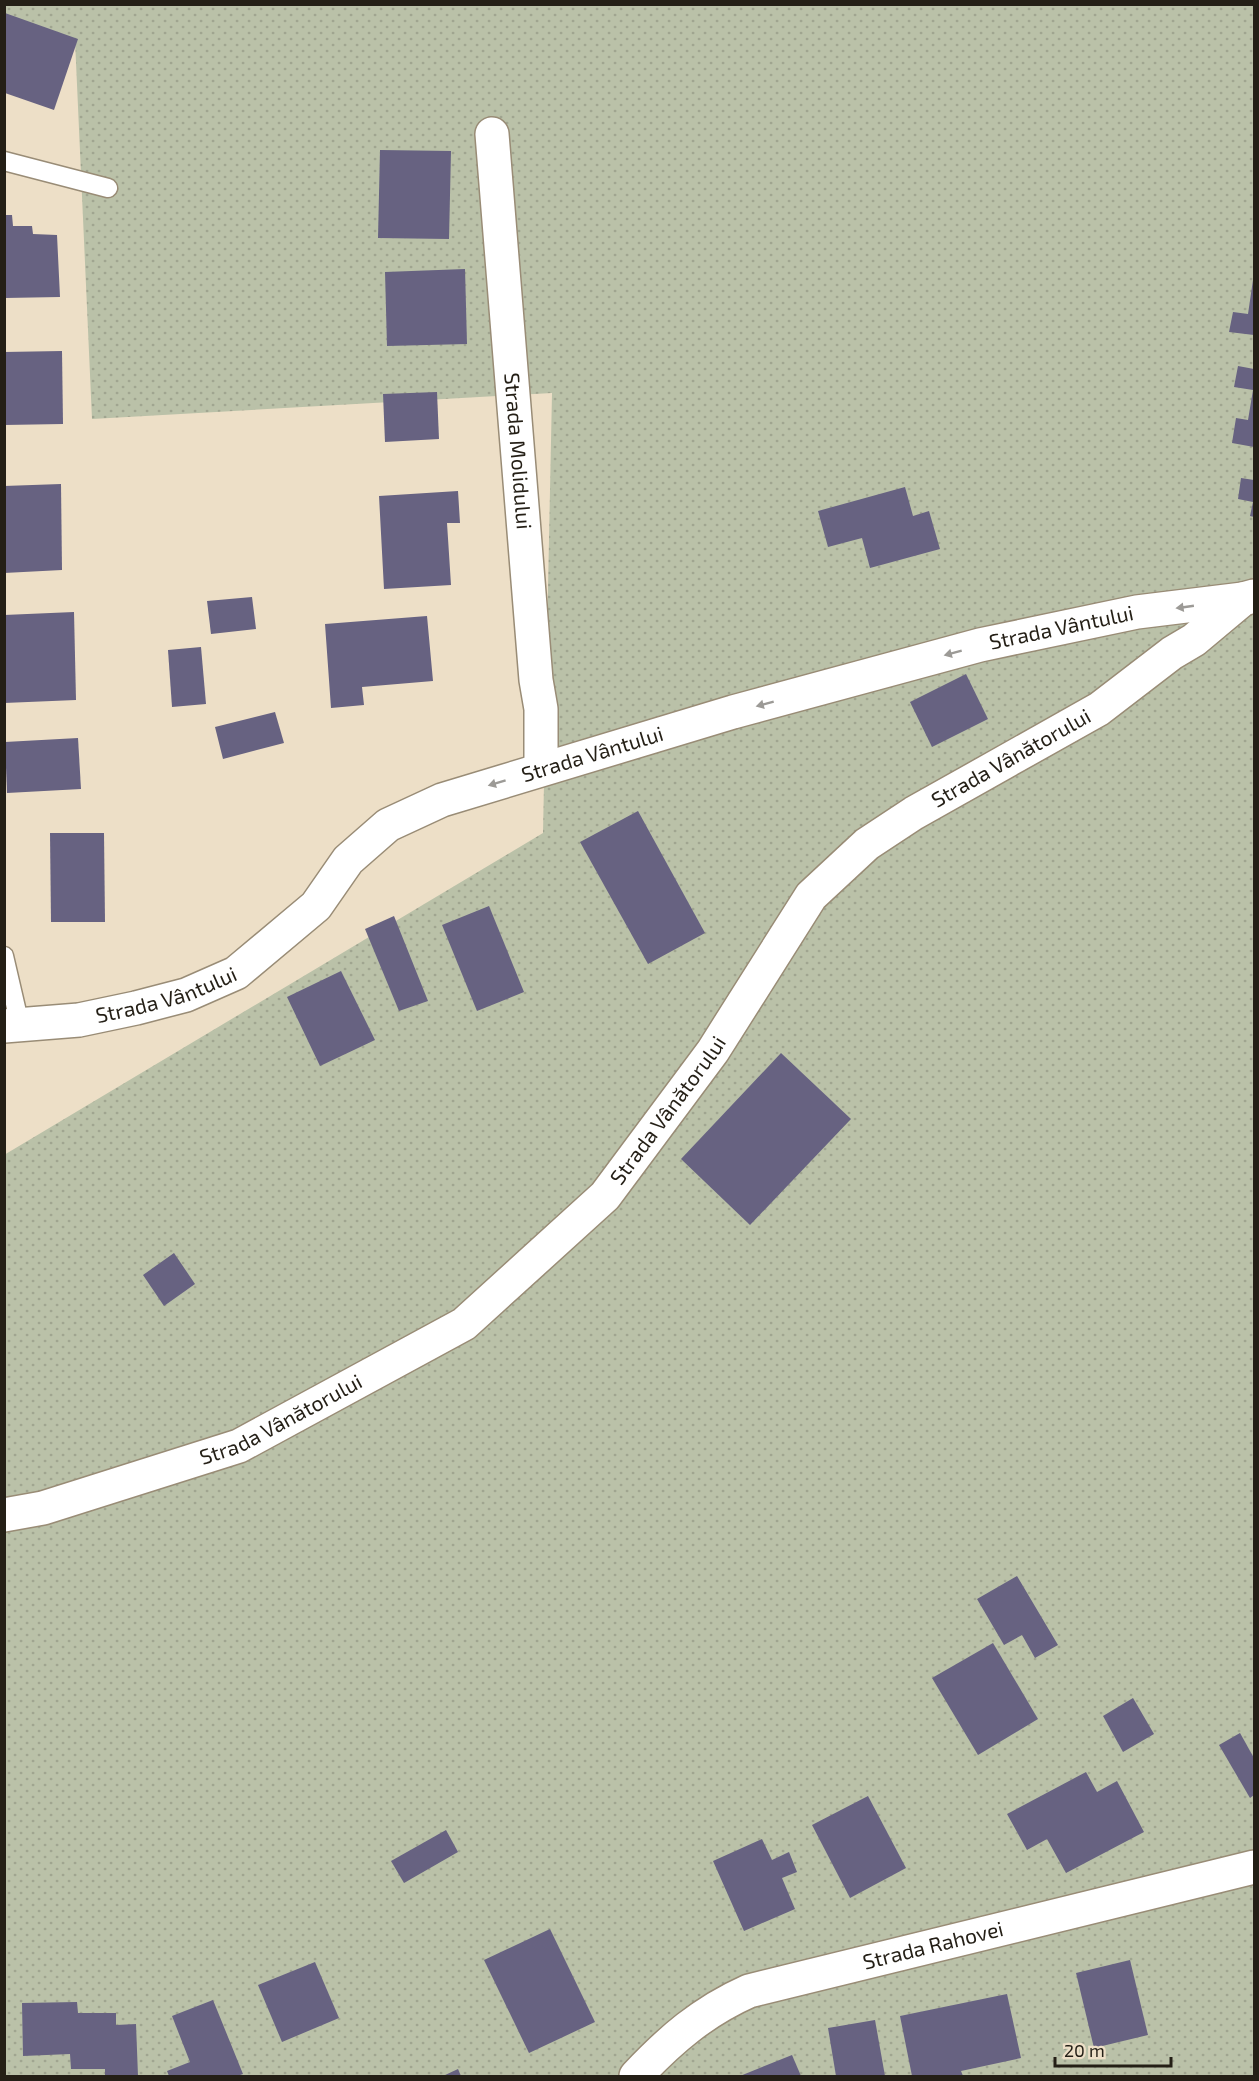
<svg xmlns="http://www.w3.org/2000/svg" width="1259" height="2081" font-family="'Exo 2',sans-serif">
<defs>
<pattern id="grass-dots" width="8" height="8" patternUnits="userSpaceOnUse" patternTransform="scale(1.5)"><rect width="8" height="8" fill="#bac1a8"/><path d="M2 2h.1M6 6h.1" fill="none" stroke="#a0a590" stroke-width="1.8" stroke-linecap="round"/></pattern>
</defs>
<rect width="100%" height="100%" fill="#eddfc7"/>
<path fill="url(#grass-dots)" d="M5,5H1254V2076H5L4,1155L543,833L552,393L92,419L75,40L5,44Z"/>
<g fill="#676281">
<path d="M5,13L78,39L54,110L5,93Z"/>
<path d="M380,150L451,151L449,239L378,238Z"/>
<path d="M5,215H12L13,226H32L33,234L57,235L60,297L5,298Z"/>
<path d="M465,269L467,344L387,346L385,272Z"/>
<path d="M1253,280L1254,335L1229,332L1233,312L1248,314Z"/>
<path d="M62,351L63,424L4,425V352Z"/>
<path d="M1238,366L1254,369V447L1232,443L1236,418L1248,420L1253,390L1234,387Z"/>
<path d="M437,392L439,439L385,442L383,394Z"/>
<path d="M1241,478L1254,480V517L1250,516L1253,502L1238,499Z"/>
<path d="M61,484L62,570L4,573V486Z"/>
<path d="M905,487L913,516L929,511L940,549L870,568L862,538L828,547L818,511Z"/>
<path d="M458,491L460,523H447L451,585L384,589L379,496Z"/>
<path d="M252,597L256,629L211,634L207,601Z"/>
<path d="M74,612L76,700L4,703V615Z"/>
<path d="M427,616L433,681L362,687L364,705L331,708L325,624Z"/>
<path d="M201,647L206,704L172,707L168,650Z"/>
<path d="M966,674L988,719L932,747L910,702Z"/>
<path d="M275,712L284,743L223,759L215,727Z"/>
<path d="M78,738L81,789L7,793L5,742Z"/>
<path d="M638,811L705,933L648,964L580,842Z"/>
<path d="M50,833H104L105,922H51Z"/>
<path d="M489,906L524,992L477,1011L442,925Z"/>
<path d="M394,916L428,1001L399,1011L365,929Z"/>
<path d="M341,971L375,1040L320,1066L287,997Z"/>
<path d="M781,1053L851,1119L750,1225L681,1159Z"/>
<path d="M174,1253L195,1284L164,1306L143,1275Z"/>
<path d="M1017,1576L1058,1645L1035,1658L1022,1635L1004,1645L977,1599Z"/>
<path d="M993,1643L1038,1719L978,1755L932,1678Z"/>
<path d="M1133,1698L1154,1734L1123,1752L1103,1716Z"/>
<path d="M1240,1733L1254,1758V1795L1250,1798L1219,1745Z"/>
<path d="M1086,1772L1097,1792L1117,1781L1144,1832L1066,1873L1047,1839L1027,1850L1007,1814Z"/>
<path d="M868,1796L906,1868L850,1898L812,1825Z"/>
<path d="M446,1830L458,1852L404,1883L391,1861Z"/>
<path d="M762,1839L772,1860L789,1852L797,1872L782,1878L795,1909L744,1931L713,1861Z"/>
<path d="M550,1929L595,2022L529,2053L484,1960Z"/>
<path d="M1130,1960L1148,2035L1094,2048L1076,1973Z"/>
<path d="M315,1962L339,2018L282,2042L258,1985Z"/>
<path d="M1007,1994L1021,2058L961,2071L963,2076H912L900,2016Z"/>
<path d="M213,2000L243,2074L237,2076H169L167,2071L190,2062L172,2016Z"/>
<path d="M77,2002L78,2013H116V2025L136,2024L138,2076H105V2069H71L70,2054L23,2056L22,2003Z"/>
<path d="M875,2020L885,2076H836L828,2028Z"/>
<path d="M792,2055L801,2076H740Z"/>
<path d="M458,2069L461,2076H443Z"/>
</g>
<g fill="none" stroke-linecap="round" stroke-linejoin="round">
<g stroke="#998c76" stroke-width="21">
<g id="service">
<path d="M4,161L108,188"/>
<path d="M4,956L20,1025"/>
</g>
</g>
<g stroke="#998c76" stroke-width="36">
<g id="minor">
<path id="s1" d="M492,134L536,680L541,709V769"/>
<path id="s2" d="M4,1026L79,1020L136,1008L186,995L236,973L316,906L348,860L388,825L442,800L733,712L980,645L1137,612L1243,599"/>
<path id="s3" d="M4,1515L43,1508L239,1446L464,1324L605,1196L713,1051L811,896L867,844L914,813L1099,709L1172,653L1194,640L1243,599L1254,596"/>
<path id="s4" d="M636,2076C670,2040 702,2012 749,1991L1254,1867"/>
</g>
</g>
<use href="#service" stroke="#fff" stroke-width="18"/>
<use href="#minor" stroke="#fff" stroke-width="33"/>
</g>
<defs><path id="oneway-solid" d="M-6-.8H1V-3.2L6.5 0L1 3.2V.8H-6Z" transform="scale(1.5)"/></defs>
<g fill="#9c9a96">
<use href="#oneway-solid" transform="translate(1185 607) rotate(172)"/>
<use href="#oneway-solid" transform="translate(953 653) rotate(165)"/>
<use href="#oneway-solid" transform="translate(765 704) rotate(165)"/>
<use href="#oneway-solid" transform="translate(497 783) rotate(163)"/>
</g>
<g text-anchor="middle" stroke-width="6" stroke-linejoin="round" paint-order="stroke">
<g font-size="21" fill="#241f16" stroke="#eddfc7">
<text dy="7" stroke="none"><textPath href="#s1" startOffset="318">Strada Molidului</textPath></text>
<text dy="7" stroke="none"><textPath href="#s2" startOffset="1156">Strada Vântului</textPath></text>
<text dy="7" stroke="none"><textPath href="#s2" startOffset="670">Strada Vântului</textPath></text>
<text dy="7" stroke="none"><textPath href="#s3" startOffset="1300">Strada Vânătorului</textPath></text>
<text dy="7" stroke="none"><textPath href="#s2" startOffset="166">Strada Vântului</textPath></text>
<text dy="7" stroke="none"><textPath href="#s3" startOffset="798">Strada Vânătorului</textPath></text>
<text dy="7" stroke="none"><textPath href="#s3" startOffset="294">Strada Vânătorului</textPath></text>
<text dy="7" stroke="none"><textPath href="#s4" startOffset="332">Strada Rahovei</textPath></text>
</g>
</g>
<rect width="1259" height="2081" fill="none" stroke="#241f16" stroke-width="12"/>
<path d="M1055 2057v9h116v-9" fill="none" stroke="#241f16" stroke-width="3"/>
<text x="1064" y="2057" font-size="18" fill="#241f16" stroke="#eddfc7" stroke-width="4.5" paint-order="stroke">20 m</text>
</svg>
